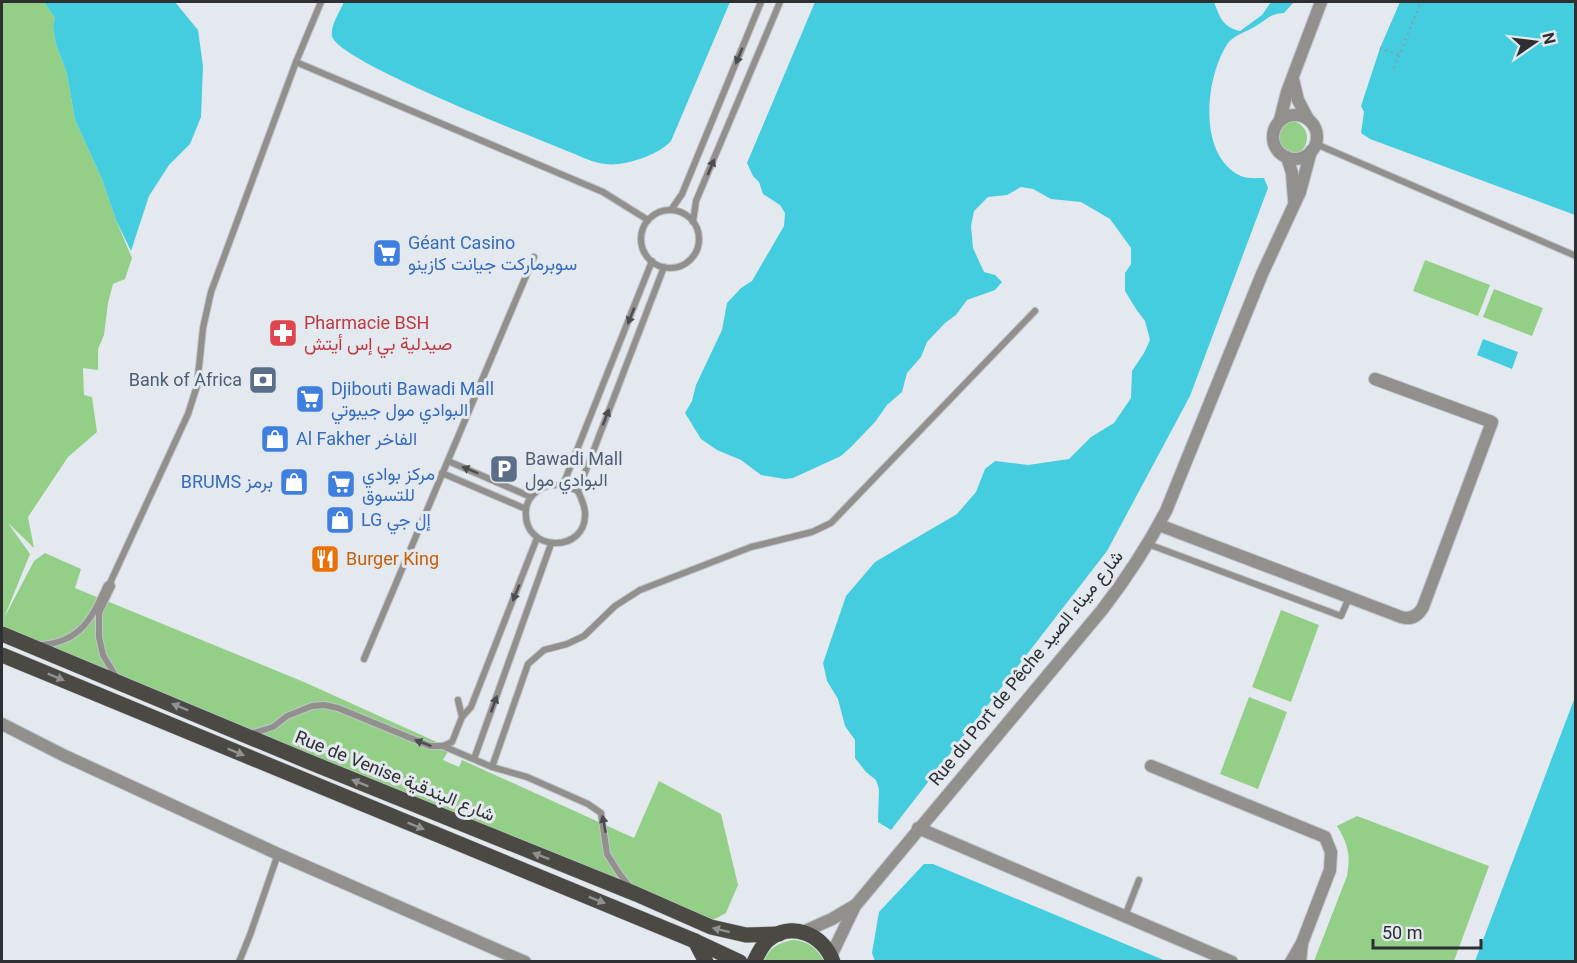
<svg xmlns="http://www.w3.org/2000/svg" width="1577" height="963" font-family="Roboto,Vazirmatn,sans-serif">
<rect width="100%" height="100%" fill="#e4e9f0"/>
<g fill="#94cf87">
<path d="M2,2H44L55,18L53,26L56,44L67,74L75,120L102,179L116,220L132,258L125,279L113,284L108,303L104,335L98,349V370L83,368L84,395L92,397L97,432L68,457L28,517L34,548L8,523L30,554L4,618L34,561L45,553L81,569L75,588L304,682L450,748L443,760L459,767L462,760L634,838L659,781L721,814L738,885L726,913L711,921L689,922L274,739L2,627Z"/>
<circle cx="1290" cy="138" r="17"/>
<path d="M1425,260L1490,285L1478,316L1413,291Z"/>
<path d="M1494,289L1543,308L1532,336L1483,317Z"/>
<path d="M1281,610L1319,625L1291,702L1252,687Z"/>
<path d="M1249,697L1287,712L1258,789L1220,774Z"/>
<path d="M1357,816L1489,866L1454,961H1314L1347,876C1351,856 1348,843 1337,826Z"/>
<path d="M792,940C808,941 816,947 824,961H764C769,948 778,943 792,940Z"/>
</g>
<g fill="#44cddf">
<path d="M44,2H175L198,30L203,66L201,117L190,144L169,165L149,196L131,251L116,220L102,179L75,120L67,74L56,44L53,26L55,18Z"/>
<path d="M344,2H730L671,141C659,155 623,167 605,164C596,163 586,159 577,155C544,141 337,62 332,36C330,26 340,11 344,2Z"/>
<path d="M815,2H1214C1220,18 1223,27 1240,31L1262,15L1271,2H1294L1284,13C1269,14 1268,19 1256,26C1248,31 1234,35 1228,43C1205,77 1197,156 1241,176C1247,179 1257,178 1264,178L1268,188L1190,396L1107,551L891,830L878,822L879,789L876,780L866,772L855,758V740L845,726L838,699L827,681L823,663L846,596L875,562L957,514L976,492L985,469L995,461L1028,465L1069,459L1091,437L1114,423L1131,398L1132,371L1144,353L1150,340L1145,321L1136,309L1125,291V273L1131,264V248L1110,219L1081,202L1051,199L1033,189L1021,187L1007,195L988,197L974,211L971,226L973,248L984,272L995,275L1002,282L995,290L967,300L956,315L945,323L927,342L921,357L907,373L902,392L887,405L875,422L851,447L841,456L793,478L785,479L761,475L741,460L717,450L701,439L685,413L692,401L696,385L722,330L727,303L741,288L752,281L784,226L785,213L780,205L763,194L759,182L753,176L747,163Z"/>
<path d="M1400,2H1575V215L1370,139L1361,133L1364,112L1361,106L1380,48Z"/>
<path d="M1483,339L1518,352L1512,369L1477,355Z"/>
<path d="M1575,697V961H1475Z"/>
<path d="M924,864H933L1166,961H875L872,953L879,912Z"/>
</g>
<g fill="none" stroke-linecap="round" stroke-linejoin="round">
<g stroke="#bfc4ca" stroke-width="8">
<g id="service">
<path d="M296,62L603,192L648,220"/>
<path d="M1316,144L1576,256"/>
<path d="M671,210L682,194L761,2"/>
<circle cx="670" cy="239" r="29"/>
<path d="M693,222L696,201L780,2"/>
<path d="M448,461L531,497"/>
<path d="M442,473L526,509"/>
<path d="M550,485H563L578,491C581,498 585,506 585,513C587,554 522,553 526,510C527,497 538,489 550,485Z"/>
<path d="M563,485L652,261"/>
<path d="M578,491L664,267"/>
<path d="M1148,544L1341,616L1349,598"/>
<path d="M110,583L112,586L99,613V637L103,655L118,680"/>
<path d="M41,645C81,642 92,618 107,585L110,583L188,414L197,386L203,328L211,292L296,62L321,2"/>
<path d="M364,659L534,257"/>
<path d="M458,700L462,717"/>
<path d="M250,734L273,727L287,716L312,706L324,705L338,708L430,746H443L452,742L462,717L471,707L537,538"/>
<path d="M443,746L492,767L527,777L588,804L601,813L607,854L619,873L630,887"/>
<path d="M474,759L551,544"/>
<path d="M492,767L528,664L544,650L567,644L584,636L615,606L640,590L751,547L812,532L831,523L1035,311"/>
<path d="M1125,916L1139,880"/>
<path d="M239,962L250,935L278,854"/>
</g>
</g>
<g stroke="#bfc4ca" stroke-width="14">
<g id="minor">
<path d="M1293,79L1298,100L1308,119"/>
<circle cx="1295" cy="137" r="22"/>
<path d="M1280,120L1287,92L1321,2"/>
<path d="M1287,157L1292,173L1294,200"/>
<path d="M1159,525L1401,617C1411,620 1418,616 1423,607L1492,422L1375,379"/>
<path d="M2,724L65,756L278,854L525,962"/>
<path d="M1151,766L1325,837L1331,852L1330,870L1302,943"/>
<path d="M918,828L1232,962"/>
<path d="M803,932L832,919L854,906"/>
<path d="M831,956L855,906L1102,610C1126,579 1147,547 1166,511L1262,274L1300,192L1311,151"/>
<path d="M1291,962L1302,943L1300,962"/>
</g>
</g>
<g stroke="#bfc4ca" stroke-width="16">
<g id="primary">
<path d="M2,634L307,761L636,894L711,927L746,935L779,934"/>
<path d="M2,655L695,941L740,962"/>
<path d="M695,941L706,962"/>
<path d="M754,962C758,954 761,947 767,941C790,920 824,934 833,962"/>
</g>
</g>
<g stroke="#91959a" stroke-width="2" stroke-dasharray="1.5 4.5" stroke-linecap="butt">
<path d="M1380,48L1399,55"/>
<path d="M1394,68L1421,2"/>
</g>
<use href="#service" stroke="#91908d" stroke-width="6"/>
<use href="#minor" stroke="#91908d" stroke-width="12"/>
<use href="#primary" stroke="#4b4944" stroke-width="15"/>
</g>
<defs><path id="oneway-solid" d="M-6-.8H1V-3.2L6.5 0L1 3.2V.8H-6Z" transform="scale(1.5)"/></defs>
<g fill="#4b4c4d">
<use href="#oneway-solid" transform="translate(739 56) rotate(112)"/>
<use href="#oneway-solid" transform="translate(711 167) rotate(-67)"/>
<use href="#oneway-solid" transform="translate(631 316) rotate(112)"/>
<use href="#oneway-solid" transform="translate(606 417) rotate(-69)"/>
<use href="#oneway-solid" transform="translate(470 470) rotate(-157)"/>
<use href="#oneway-solid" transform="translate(516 593) rotate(112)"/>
<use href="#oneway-solid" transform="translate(494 704) rotate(-70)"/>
<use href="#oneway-solid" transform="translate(423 743) rotate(-159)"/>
<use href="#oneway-solid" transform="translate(604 824) rotate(-101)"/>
</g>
<g fill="#909191">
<use href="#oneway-solid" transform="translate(56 677) rotate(22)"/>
<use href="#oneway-solid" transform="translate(180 707) rotate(-158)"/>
<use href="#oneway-solid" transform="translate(236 752) rotate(22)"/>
<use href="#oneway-solid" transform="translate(360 783) rotate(-158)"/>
<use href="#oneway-solid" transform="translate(416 826) rotate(22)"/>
<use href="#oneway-solid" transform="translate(541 856) rotate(-159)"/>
<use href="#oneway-solid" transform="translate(597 900) rotate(22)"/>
<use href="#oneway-solid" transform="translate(721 930) rotate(-166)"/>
</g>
<defs>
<g id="supermarket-square" transform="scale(1.5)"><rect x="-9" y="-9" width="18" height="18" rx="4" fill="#3f7fe0" stroke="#e4e9f0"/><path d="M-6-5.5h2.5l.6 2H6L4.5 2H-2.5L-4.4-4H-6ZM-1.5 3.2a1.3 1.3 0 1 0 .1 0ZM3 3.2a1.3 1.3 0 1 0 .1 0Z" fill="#fff"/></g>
<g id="pharmacy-square" transform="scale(1.5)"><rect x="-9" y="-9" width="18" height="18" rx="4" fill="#e0444e" stroke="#e4e9f0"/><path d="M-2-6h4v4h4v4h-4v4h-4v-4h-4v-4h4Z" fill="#fff"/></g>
<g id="bank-square" transform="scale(1.5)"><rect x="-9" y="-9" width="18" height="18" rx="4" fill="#5c6f8a" stroke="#e4e9f0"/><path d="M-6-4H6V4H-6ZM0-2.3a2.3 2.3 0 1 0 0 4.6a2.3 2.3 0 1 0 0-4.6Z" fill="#fff"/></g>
<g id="shop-square" transform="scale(1.5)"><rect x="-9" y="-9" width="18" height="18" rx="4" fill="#3f7fe0" stroke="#e4e9f0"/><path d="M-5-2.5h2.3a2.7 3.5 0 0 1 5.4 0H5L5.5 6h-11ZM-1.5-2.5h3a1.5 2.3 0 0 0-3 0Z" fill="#fff"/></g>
<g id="parking-square" transform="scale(1.5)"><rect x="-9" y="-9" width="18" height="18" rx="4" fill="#5c6f8a" stroke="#e4e9f0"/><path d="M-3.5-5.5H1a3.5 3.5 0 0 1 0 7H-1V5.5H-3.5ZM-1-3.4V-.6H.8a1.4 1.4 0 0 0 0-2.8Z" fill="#fff"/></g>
<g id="restaurant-square" transform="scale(1.5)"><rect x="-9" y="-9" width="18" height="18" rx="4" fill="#e8710a" stroke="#e4e9f0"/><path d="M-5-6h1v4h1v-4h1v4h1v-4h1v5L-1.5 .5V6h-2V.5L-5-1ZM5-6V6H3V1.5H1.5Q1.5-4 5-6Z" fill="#fff"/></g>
</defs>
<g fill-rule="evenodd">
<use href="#supermarket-square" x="387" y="253"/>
<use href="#pharmacy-square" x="283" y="333"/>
<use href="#bank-square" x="263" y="380"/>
<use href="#supermarket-square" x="310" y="399"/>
<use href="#shop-square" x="275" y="439"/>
<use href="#parking-square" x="504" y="469"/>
<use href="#shop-square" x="294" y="482"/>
<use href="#supermarket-square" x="341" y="484"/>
<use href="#shop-square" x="340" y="520"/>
<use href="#restaurant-square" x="325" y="559"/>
</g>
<g text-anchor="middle" stroke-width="6" stroke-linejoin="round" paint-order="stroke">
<g font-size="18" fill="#366cbe" stroke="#e4e9f0" text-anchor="start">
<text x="408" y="249">Géant Casino<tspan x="408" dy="21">سوبرماركت جيانت كازينو</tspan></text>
<text x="331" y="395">Djibouti Bawadi Mall<tspan x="331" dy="21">البوادي مول جيبوتي</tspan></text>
<text x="296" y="445">Al Fakher الفاخر</text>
<text x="362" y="480">مركز بوادي<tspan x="362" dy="21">للتسوق</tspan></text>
<text x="273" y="488" text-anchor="end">BRUMS برمز</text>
<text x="361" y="526">LG إل جي</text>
</g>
<g font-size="18" fill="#be3a42" stroke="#e4e9f0" text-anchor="start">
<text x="304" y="329">Pharmacie BSH<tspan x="304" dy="21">صيدلية بي إس أيتش</tspan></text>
</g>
<g font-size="18" fill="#4e5e75" stroke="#e4e9f0" text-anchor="end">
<text x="242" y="386">Bank of Africa</text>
<text x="525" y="465" text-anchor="start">Bawadi Mall<tspan x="525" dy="21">البوادي مول</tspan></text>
</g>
<g font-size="18" fill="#c56008" stroke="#e4e9f0" text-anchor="start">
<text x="346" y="565">Burger King</text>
</g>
<g font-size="18" fill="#2d2f31" stroke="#e4e9f0">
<text transform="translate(1026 668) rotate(-51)" y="6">Rue du Port de Pêche شارع ميناء الصيد</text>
<text transform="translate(395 776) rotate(22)" y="6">Rue de Venise شارع البندقية</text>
</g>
</g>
<rect width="1577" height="963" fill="none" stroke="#2d2f31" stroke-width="6"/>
<g transform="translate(1535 42) rotate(76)" stroke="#e4e9f0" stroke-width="4.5" paint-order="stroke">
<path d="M0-4.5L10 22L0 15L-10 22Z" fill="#2d2f31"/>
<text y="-9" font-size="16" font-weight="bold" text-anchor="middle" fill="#2d2f31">N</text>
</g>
<path d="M1373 939v9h108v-9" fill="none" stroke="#2d2f31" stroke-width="3"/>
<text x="1382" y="939" font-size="18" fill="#2d2f31" stroke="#e4e9f0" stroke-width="4.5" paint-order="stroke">50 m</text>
</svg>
